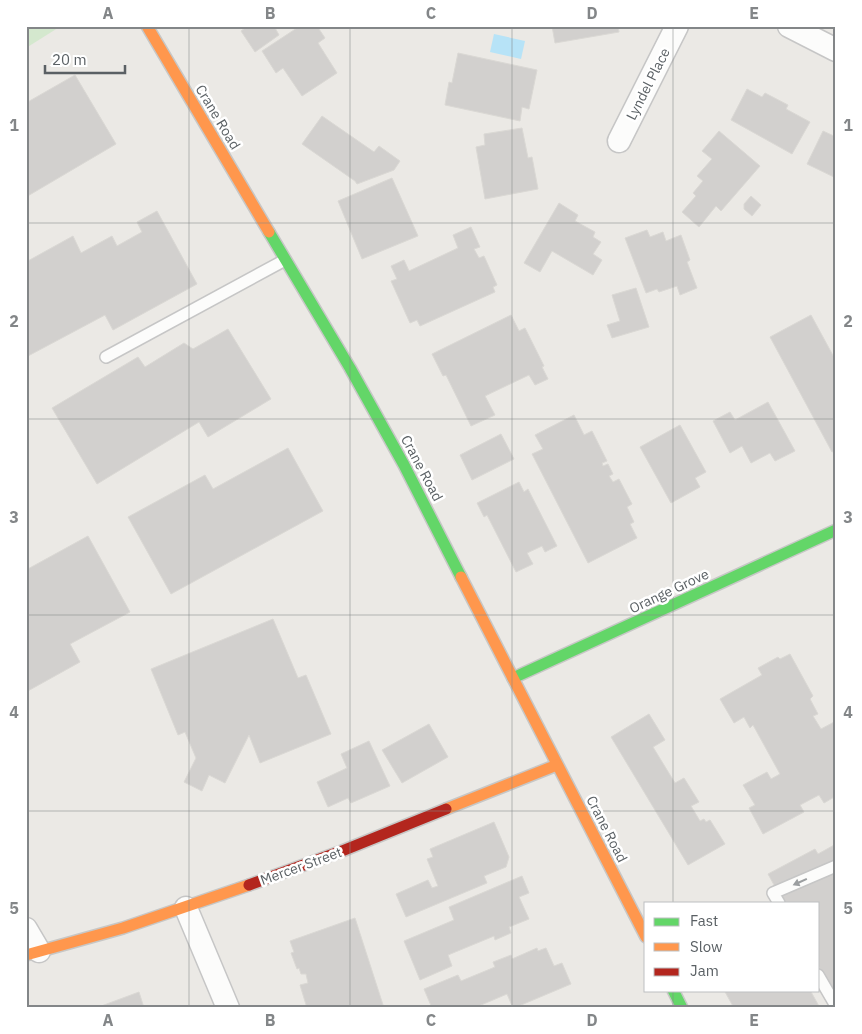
<svg xmlns="http://www.w3.org/2000/svg" width="862" height="1034" font-family="'IBM Plex Sans',sans-serif">
<rect width="100%" height="100%" fill="#ebe9e5"/>
<path fill="#d4e8ce" d="M26,26H61L26,48Z"/>
<path fill="#b7e3f7" d="M494,34L525,41L521,59L490,52Z"/>
<g fill="#d2d0ce" stroke="#dad8d4">
<path d="M248,26H274L279,35L255,52L241,31Z"/>
<path d="M300,26H317L325,38L318,43L337,73L302,96L283,68L276,73L262,51Z"/>
<path d="M552,26H618L619,32L555,43Z"/>
<path d="M458,53L537,70L529,109L522,107L520,121L445,105L449,82L452,83Z"/>
<path d="M75,75L116,144L26,197V103Z"/>
<path d="M747,89L762,97L765,93L788,105L786,109L810,122L792,154L731,120Z"/>
<path d="M322,116L374,152L379,146L400,161L394,170L357,184L355,181L302,144Z"/>
<path d="M522,128L528,158L532,157L538,189L485,199L476,147L485,145L484,134Z"/>
<path d="M719,131L760,166L721,211L716,206L699,227L682,212L696,196L693,193L703,181L697,176L712,159L702,151Z"/>
<path d="M823,131L836,137V178L807,164Z"/>
<path d="M392,178L418,236L362,259L338,201Z"/>
<path d="M751,196L761,205L752,216L744,209V204Z"/>
<path d="M559,203L578,215L575,221L595,232L593,237L601,242L593,254L602,260L593,275L552,251L540,272L524,263Z"/>
<path d="M157,211L197,284L113,330L105,315L28,356L26,354V262L73,236L81,253L112,236L117,246L142,232L137,222Z"/>
<path d="M471,227L480,247L474,249L479,258L484,256L497,285L493,287L495,292L420,326L417,320L410,323L391,281L397,279L391,266L404,260L409,271L458,248L453,235Z"/>
<path d="M647,230L650,237L663,232L666,241L681,235L690,260L687,262L697,288L680,295L677,286L659,292L657,289L646,293L625,238Z"/>
<path d="M636,288L649,327L612,338L607,325L620,321L612,295Z"/>
<path d="M511,315L519,331L525,328L544,366L542,367L548,379L535,385L529,375L485,396L495,415L471,426L446,375L443,376L432,354Z"/>
<path d="M811,315L836,361V450L832,452L770,337Z"/>
<path d="M228,329L271,399L208,437L199,422L97,484L52,408L138,357L145,367L184,343L193,349Z"/>
<path d="M768,402L795,451L775,461L770,453L751,463L742,446L730,453L713,421L730,412L735,420Z"/>
<path d="M574,415L584,435L592,431L607,461L602,463L603,466L608,464L613,474L609,476L613,482L619,479L632,504L627,507L634,522L630,524L637,538L588,563L532,454L543,449L535,435Z"/>
<path d="M680,425L706,472L695,478L700,487L671,503L640,447Z"/>
<path d="M501,434L514,459L472,480L460,455Z"/>
<path d="M288,448L323,511L171,594L128,517L205,475L213,489Z"/>
<path d="M519,482L524,492L528,489L557,546L545,552L542,546L527,553L533,564L516,572L487,515L484,517L477,503Z"/>
<path d="M88,536L130,612L70,644L80,662L26,692V570Z"/>
<path d="M273,619L298,678L306,675L331,734L260,763L249,735L225,783L209,775L202,791L184,782L196,758L185,732L178,735L151,669Z"/>
<path d="M790,654L813,696L810,699L818,714L813,716L821,729L836,721V796L824,803L819,795L800,805L804,812L763,834L749,808L755,805L743,785L767,772L771,779L780,774L753,725L750,728L744,717L734,723L720,699L762,675L758,668L778,657L780,659Z"/>
<path d="M649,714L665,740L653,747L675,783L684,778L699,802L691,806L700,821L704,819L706,822L710,820L725,844L688,865L611,737Z"/>
<path d="M429,724L448,757L402,783L382,750Z"/>
<path d="M369,741L390,786L351,803L348,798L328,807L317,782L347,768L341,754Z"/>
<path d="M494,822L509,857L506,867L484,876L487,883L406,917L396,894L428,880L432,888L438,886L427,859L433,857L430,849Z"/>
<path d="M836,844V997L818,965V903H784L768,874L815,849L818,854Z"/>
<path d="M522,876L529,893L519,897L529,919L509,927L511,933L495,940L494,936L448,955L452,966L420,980L404,941L454,920L449,907Z"/>
<path d="M355,918L384,1008H307L300,985L308,983L306,974H301L299,968L297,969L291,953L294,952L290,941Z"/>
<path d="M537,948L538,951L546,948L554,966L562,963L571,984L514,1008H513L507,994L474,1008H432L424,989L458,975L461,981L495,967L493,962L511,955L512,959Z"/>
<path d="M724,990H810L820,1008H734Z"/>
<path d="M139,992L144,1008H96Z"/>
</g>
<g fill="none" stroke-linecap="round" stroke-linejoin="round">
<g stroke="#c6c6c6" stroke-width="14">
<g id="lane">
<path d="M106,357L285,260"/>
<path d="M779,903L773,893L836,866"/>
<path d="M818,975L836,1006"/>
</g>
</g>
<g stroke="#c6c6c6" stroke-width="25">
<g id="street">
<path d="M789,26L836,50"/>
<path d="M619,141L677,26"/>
<path d="M186,908L228,1008"/>
<path d="M26,929L39,951"/>
</g>
</g>
<g stroke="#c7c7c6" stroke-width="14">
<g id="fast">
<path d="M269,232L350,368L404,465L461,577"/>
<path d="M513,678L836,530"/>
<path d="M673,990L682,1008"/>
</g>
</g>
<g stroke="#c7c7c6" stroke-width="14">
<g id="slow">
<path d="M147,26L269,232"/>
<path d="M461,577L646,937"/>
<path d="M446,809L557,765"/>
<path d="M26,955L123,928L249,885"/>
</g>
</g>
<g stroke="#c7c7c6" stroke-width="14">
<path id="jam" d="M249,885L342,851L446,809"/>
</g>
<use href="#lane" stroke="#fcfcfb" stroke-width="11"/>
<use href="#street" stroke="#fcfcfb" stroke-width="22"/>
<use href="#fast" stroke="#63d668" stroke-width="11"/>
<use href="#slow" stroke="#ff974d" stroke-width="11"/>
<use href="#jam" stroke="#b3261e" stroke-width="11"/>
</g>
<defs><path id="oneway-solid" d="M-6-.8H1V-3.2L6.5 0L1 3.2V.8H-6Z" transform="scale(1.25)"/></defs>
<use fill="#9b9ea0" href="#oneway-solid" transform="translate(800 882) rotate(156)"/>
<path fill="none" stroke="#838688" stroke-width="1" stroke-opacity="0.55" d="M189,26V1008M350,26V1008M512,26V1008M673,26V903M26,223H836M26,419H836M26,615H836M26,811H836M673,990V1008"/>
<g text-anchor="middle" stroke-width="5" stroke-linejoin="round" paint-order="stroke">
<g font-size="14" fill="#5a6064" stroke="#fff">
<text transform="translate(648 84) rotate(-63)" y="5">Lyndel Place</text>
<text transform="translate(218 117) rotate(59)" y="5">Crane Road</text>
<text transform="translate(422 468) rotate(62)" y="5">Crane Road</text>
<text transform="translate(669 591) rotate(-25)" y="5">Orange Grove</text>
<text transform="translate(607 829) rotate(63)" y="5">Crane Road</text>
<text transform="translate(301 866) rotate(-20)" y="5">Mercer Street</text>
</g>
</g>
<rect width="862" height="1034" fill="none" stroke="#ffffff" stroke-width="55"/>
<rect x="644" y="902" width="175" height="90" fill="#ffffff" stroke="#bdbfc1"/>
<rect x="654" y="918" width="25" height="8" fill="#63d668" stroke="#bdbfc1"/>
<text x="690" y="926" font-size="15" fill="#5a6064">Fast</text>
<rect x="654" y="943" width="25" height="8" fill="#ff974d" stroke="#bdbfc1"/>
<text x="690" y="952" font-size="15" fill="#5a6064">Slow</text>
<rect x="654" y="968" width="25" height="8" fill="#b3261e" stroke="#bdbfc1"/>
<text x="690" y="976" font-size="15" fill="#5a6064">Jam</text>
<path d="M45 65v8h80v-8" fill="none" stroke="#5a6064" stroke-width="2.5"/>
<text x="52" y="65" font-size="15" fill="#5a6064" stroke="#ffffff" stroke-width="4" paint-order="stroke">20 m</text>
<rect x="28" y="28" width="806" height="978" fill="none" stroke="#838688" stroke-width="2"/>
<g font-size="16" text-anchor="middle" font-weight="bold" fill="#838688">
<text x="108" y="19">A</text>
<text x="270" y="19">B</text>
<text x="431" y="19">C</text>
<text x="592" y="19">D</text>
<text x="754" y="19">E</text>
<text x="14" y="131">1</text>
<text x="848" y="131">1</text>
<text x="14" y="327">2</text>
<text x="848" y="327">2</text>
<text x="14" y="523">3</text>
<text x="848" y="523">3</text>
<text x="14" y="718">4</text>
<text x="848" y="718">4</text>
<text x="14" y="914">5</text>
<text x="848" y="914">5</text>
<text x="108" y="1026">A</text>
<text x="270" y="1026">B</text>
<text x="431" y="1026">C</text>
<text x="592" y="1026">D</text>
<text x="754" y="1026">E</text>
</g>
</svg>
